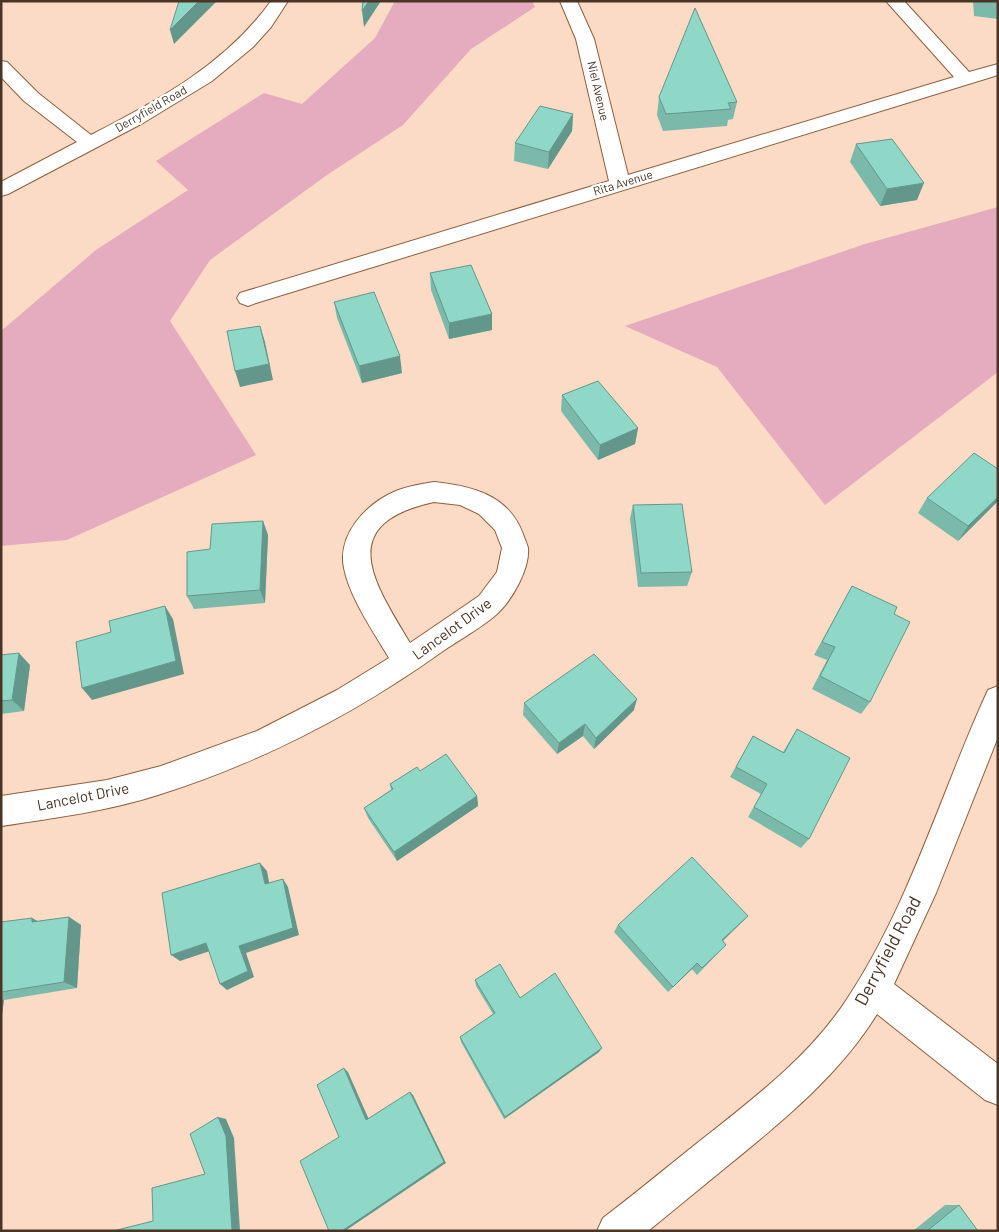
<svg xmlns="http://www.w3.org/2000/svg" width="999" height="1232" font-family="Barlow,sans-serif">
<rect width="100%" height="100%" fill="#fbdbc5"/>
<g fill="#e5abbe">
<path d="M395,1H532L535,7L471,49L403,125L327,175L210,260L170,321L256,455L67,540L1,546V331L96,250L188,190L156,161L264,93L302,104L375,38Z"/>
<path d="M998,207V372L825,505L717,367L625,326L865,244Z"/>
</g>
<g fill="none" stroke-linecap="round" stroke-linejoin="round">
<g stroke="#8d5f3d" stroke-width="2">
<g id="minor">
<path d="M271,1H288L271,27L253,47L212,81L143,123L8,194L1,196V182L77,142L24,101L1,77V61L7,62L38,93L91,135C159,100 226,64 271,1Z"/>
<path d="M560,1H577L594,39L628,175L954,77L886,1H904L969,72L998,64V75L256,303L248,306L240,303L237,298L240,293L609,181L576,39Z"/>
<path d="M434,482C471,486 508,494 523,534C524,538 527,543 528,548C530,568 513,598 499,612C486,625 459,640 443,651C355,714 264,761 161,794C109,811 55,818 1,826V796L107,780L161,766L257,731L337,690L389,658C373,631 350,598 344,568C337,534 367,503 396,491C408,486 422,484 434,482ZM434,502L460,505L479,514L495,530L502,548L497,572L479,596L410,643C374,583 333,524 434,502Z"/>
<path d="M998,686V737L936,893L894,984L998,1064V1105L985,1100L877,1014C840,1074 784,1120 730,1164C704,1185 679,1206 653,1227L648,1231H597L603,1218C636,1193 668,1166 701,1140C753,1099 810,1056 847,999C910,904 941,792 988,690Z"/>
</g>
</g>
<use href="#minor" fill="#fff" fill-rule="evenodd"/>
</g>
<g fill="#7bbaab">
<path d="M973,1H998V19L974,16Z"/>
<path d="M659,97L737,102L733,119L728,120L727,126L663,131L657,115Z"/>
<path d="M573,114L572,131L548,169L514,161L515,143Z"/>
<path d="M856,144L917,200L880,206L850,162Z"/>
<path d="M430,273L492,314V330L449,339L431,290Z"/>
<path d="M334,302L402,373L362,383L337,318Z"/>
<path d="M562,395L638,428L635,444L598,460L561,411Z"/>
<path d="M998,469V501L958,541L918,513L927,498Z"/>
<path d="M633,505L692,572L687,586L638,587L630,519Z"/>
<path d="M263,521L268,535L265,603L194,609L187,596L210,549Z"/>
<path d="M852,586L894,614L870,702L861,714L812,689L827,660L814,655Z"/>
<path d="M1,655L30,665L24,711L1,714Z"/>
<path d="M524,703L634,710L594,749L583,736L557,754L523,715Z"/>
<path d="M797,729L809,839L801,848L748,817L761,794L730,777L753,736L783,752Z"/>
<path d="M420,771L477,796L478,806L397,861L368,818L364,808L391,790L390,784Z"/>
<path d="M748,916L723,941L726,945L697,975L692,969L668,992L614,932L618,925Z"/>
<path d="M69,917L81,925L77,988L4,1000L1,1022V922L39,921Z"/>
<path d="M475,980L520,998L599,1052L504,1119L461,1042L460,1037L493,1014L476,986Z"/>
<path d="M945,1205H959L978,1231H913Z"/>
</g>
<g fill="#64978b">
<path d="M199,1H217L174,44L170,30Z"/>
<path d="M369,1H381L364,27L362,11Z"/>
<path d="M573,114L572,131L548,169L549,152Z"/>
<path d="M924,183L917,200L880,206L887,189Z"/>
<path d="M492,314V330L449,339V323Z"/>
<path d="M260,326L265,342L273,380L240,387L235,371Z"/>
<path d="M400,356L402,373L362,383L359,366Z"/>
<path d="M638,428L635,444L598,460L600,445Z"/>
<path d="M998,497V501L958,541L968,526Z"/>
<path d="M263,521L268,535L265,603L260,590Z"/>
<path d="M165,606L173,619L184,674L92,700L82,688Z"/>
<path d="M19,653L30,665L24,711L12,700Z"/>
<path d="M637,699L634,710L594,749L596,738Z"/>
<path d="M585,724L583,736L557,754L559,743Z"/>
<path d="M477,796L478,806L397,861L394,852Z"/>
<path d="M260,863L267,871L271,892L265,884Z"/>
<path d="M283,879L288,887L299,935L246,953L254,977L227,990L220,984L239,946Z"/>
<path d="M748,916L741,923L716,947L722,940Z"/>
<path d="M69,917L81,925L77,988L64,982Z"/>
<path d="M32,918L45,925L32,922Z"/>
<path d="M206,943L213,950L180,961L171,955Z"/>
<path d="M697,963L692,969L668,992Z"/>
<path d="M1,999L4,1000L1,1022Z"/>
<path d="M602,1048L599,1052L504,1119L505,1117Z"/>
<path d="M344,1068L348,1072L370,1122L366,1120Z"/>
<path d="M410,1092L413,1095L446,1163L345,1231H342Z"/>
<path d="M218,1117L226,1119L234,1138L240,1231H232Z"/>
</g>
<g fill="#8fd8c7" stroke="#64978b">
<path d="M179,1H199L170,30Z"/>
<path d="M363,1H369L362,11Z"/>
<path d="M695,8L737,102L728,103L731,109L666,114L659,97Z"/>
<path d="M540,106L573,114L549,152L515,143Z"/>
<path d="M892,139L924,183L887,189L856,144Z"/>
<path d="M471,265L492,314L449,323L430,273Z"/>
<path d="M374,292L400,356L359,366L334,302Z"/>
<path d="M260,326L269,364L235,371L227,331Z"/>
<path d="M598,381L638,428L600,445L562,395Z"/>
<path d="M974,453L998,469V497L968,526L927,498Z"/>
<path d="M682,504L692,572L641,573L633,505Z"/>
<path d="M263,521L260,590L187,596V552L210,549L212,524Z"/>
<path d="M852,586L897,607L894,614L910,622L870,702L820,676L835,647L822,642Z"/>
<path d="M165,606L176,661L82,688L76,642L111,632L109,621Z"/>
<path d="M19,653L12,700L1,701V655Z"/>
<path d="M594,654L637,699L596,738L585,724L559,743L524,703Z"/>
<path d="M797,729L850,758L809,839L754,807L767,784L736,767L753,736L784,753Z"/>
<path d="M446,754L477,796L394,852L364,808L393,789L390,784L417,767L420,771Z"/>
<path d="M692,857L748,916L722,940L726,945L702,968L697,963L673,987L618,925Z"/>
<path d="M260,863L265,884L283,879L293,928L239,946L248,971L220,984L206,943L171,955L162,893Z"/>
<path d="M69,917L64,982L1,992V922L32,918V922Z"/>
<path d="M500,964L520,998L555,973L602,1048L505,1117L460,1037L495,1013L475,980Z"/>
<path d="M344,1068L366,1120L410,1092L444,1162L342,1231H329L300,1161L339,1137L317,1085Z"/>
<path d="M218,1117L226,1136L232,1231H113L153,1221L152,1188L205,1174L190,1134Z"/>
<path d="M959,1205L978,1231H927Z"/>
</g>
<g text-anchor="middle" stroke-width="4.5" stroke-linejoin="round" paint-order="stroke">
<g font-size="12" fill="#493425" stroke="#fff">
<text transform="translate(598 91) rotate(77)" y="4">Niel Avenue</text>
<text transform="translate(151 109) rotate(-30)" y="4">Derryfield Road</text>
<text transform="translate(623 183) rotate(-17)" y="4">Rita Avenue</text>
</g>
<g font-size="15" fill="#493425" stroke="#fff">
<text transform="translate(452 629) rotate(-36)" y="5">Lancelot Drive</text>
<text transform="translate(83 797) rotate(-11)" y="5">Lancelot Drive</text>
</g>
<g font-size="18" fill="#493425" stroke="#fff">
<text transform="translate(888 951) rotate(-62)" y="6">Derryfield Road</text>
</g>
</g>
<rect width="999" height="1232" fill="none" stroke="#493425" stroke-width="5"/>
</svg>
